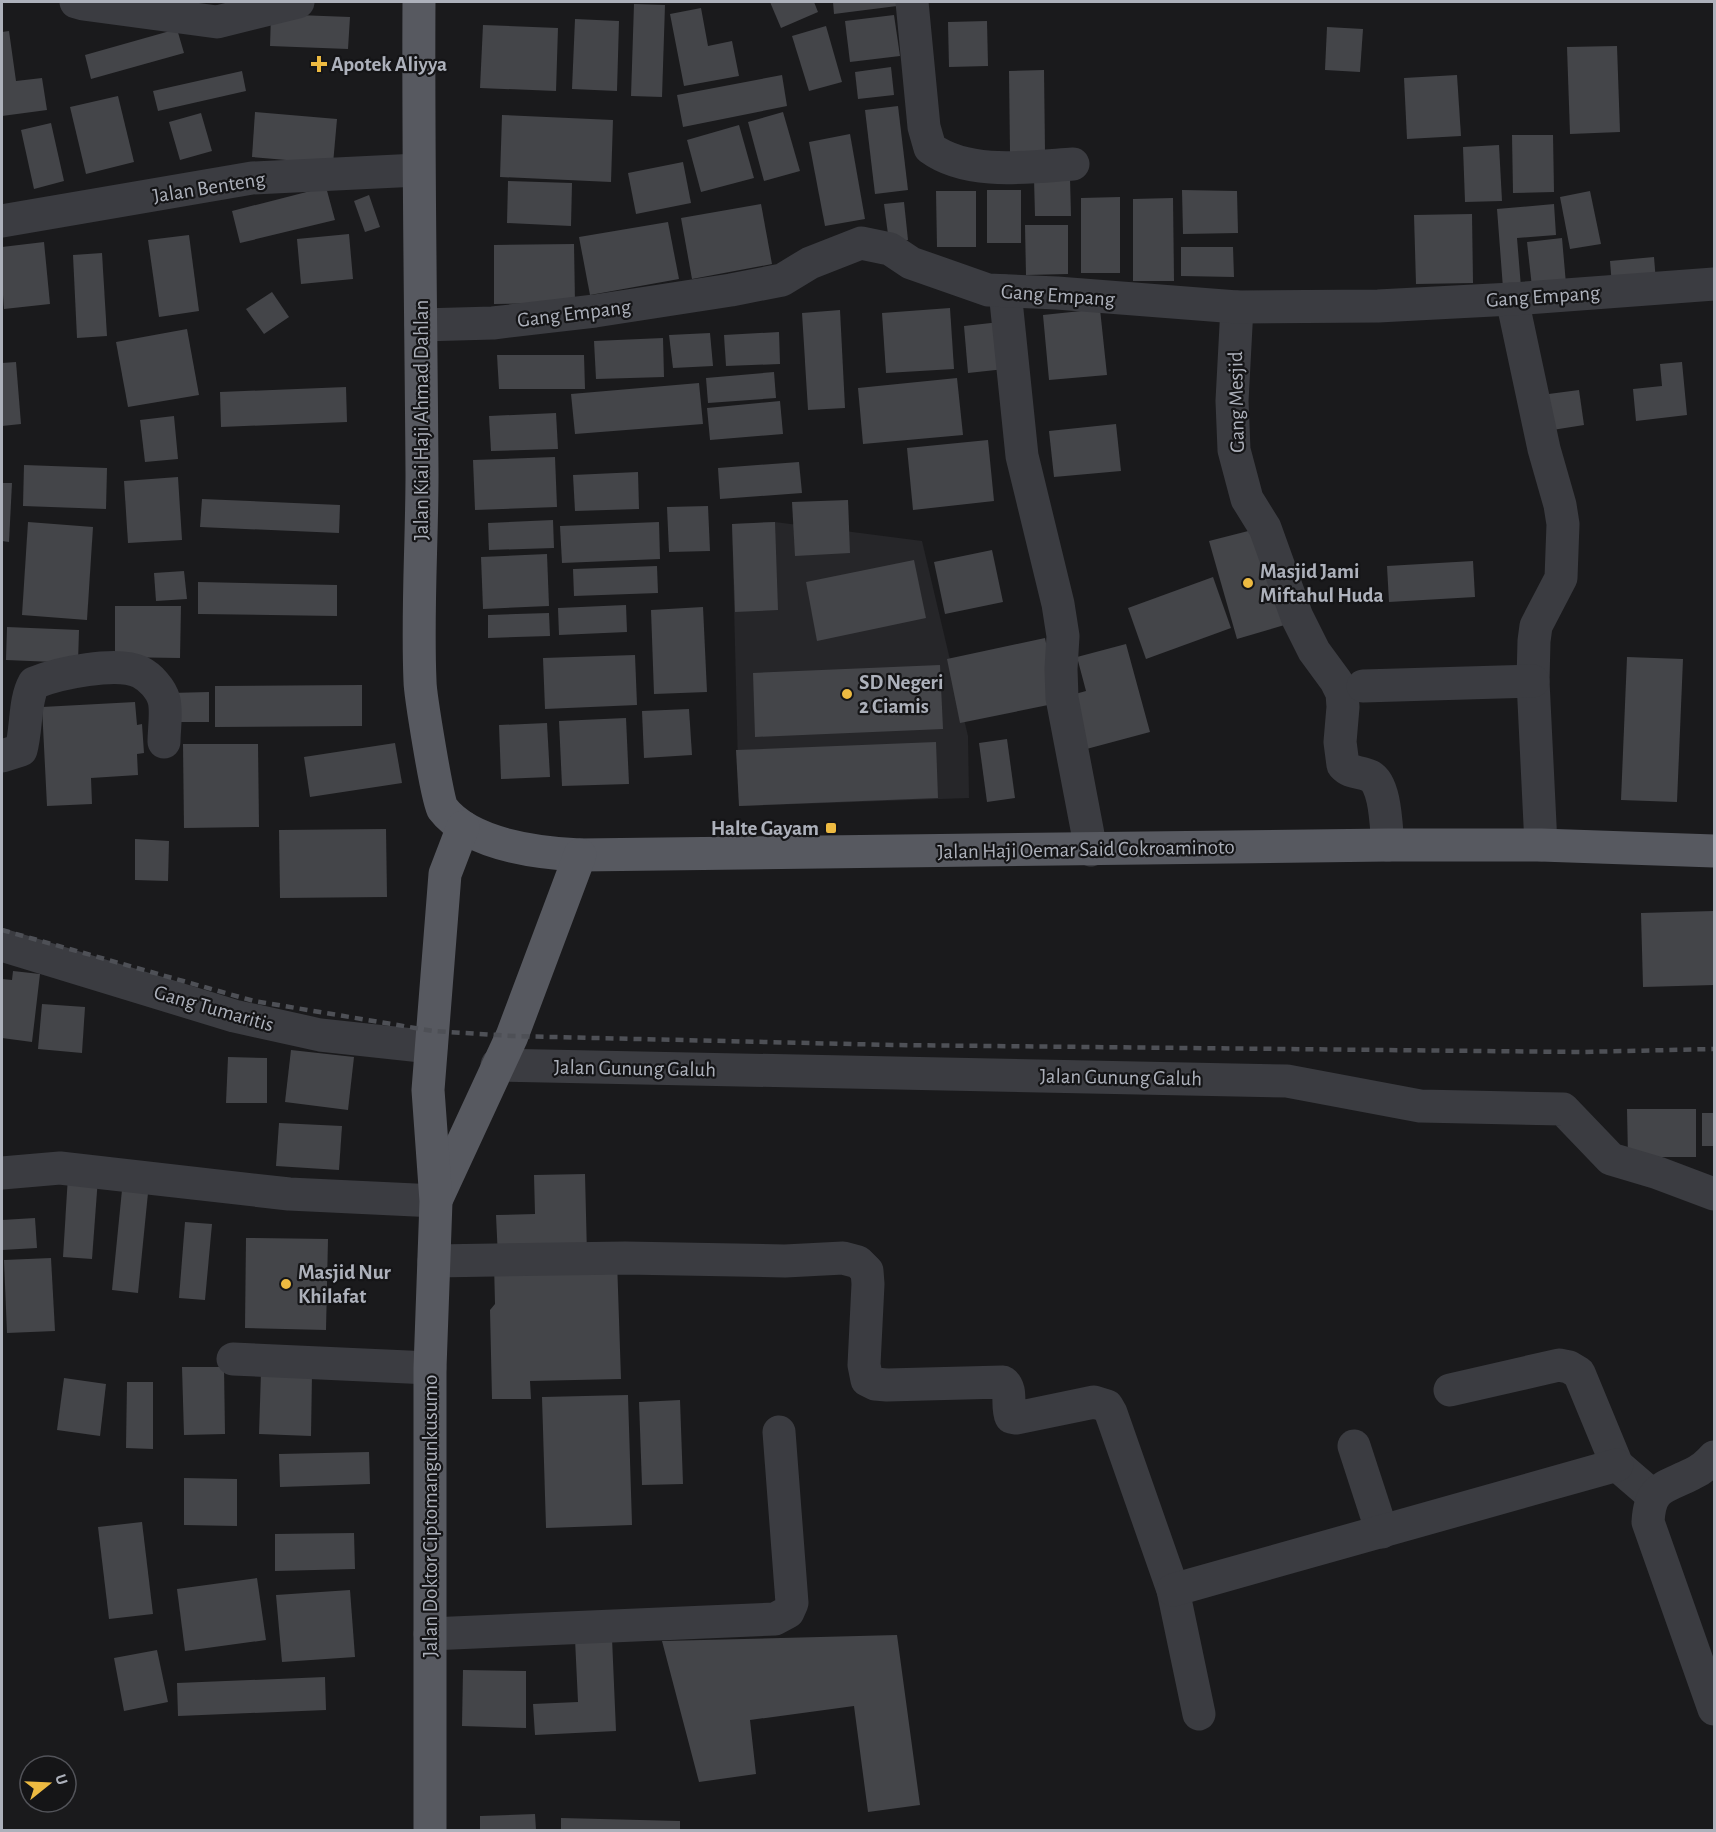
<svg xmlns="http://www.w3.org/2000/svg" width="1716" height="1832" font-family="'Alegreya Sans',sans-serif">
<rect width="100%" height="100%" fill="#1a1a1c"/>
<path fill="#262629" d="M775,522L922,541L968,736L969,798L739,806L732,524Z"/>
<g fill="#444549">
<path d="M770,2H814L818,12L781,28Z"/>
<path d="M833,2H896L897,6L834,14Z"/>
<path d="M634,4L665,5L662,97L631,96Z"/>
<path d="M701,8L708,46L732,41L739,76L684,86L670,14Z"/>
<path d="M271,14L350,17L348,49L270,46Z"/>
<path d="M894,15L900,56L850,62L845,21Z"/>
<path d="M575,19L619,21L617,91L572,89Z"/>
<path d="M987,21L988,66L949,67L948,22Z"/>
<path d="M483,25L558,28L556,91L480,88Z"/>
<path d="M826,26L842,82L809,91L792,36Z"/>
<path d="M1327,27L1363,29L1360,72L1325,70Z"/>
<path d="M177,29L184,53L91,79L85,55Z"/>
<path d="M9,31L16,81L42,78L47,110L2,116V32Z"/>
<path d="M1617,46L1620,132L1570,134L1567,47Z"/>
<path d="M891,67L894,95L858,99L855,72Z"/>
<path d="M1044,70L1045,152H1010L1009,71Z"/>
<path d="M242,71L246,91L158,111L153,91Z"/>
<path d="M782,75L787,106L683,127L677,95Z"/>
<path d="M1457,75L1461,136L1407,139L1404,78Z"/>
<path d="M118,96L134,162L86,174L70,107Z"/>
<path d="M898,106L908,190L875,194L865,110Z"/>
<path d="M255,112L337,119L333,164L252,157Z"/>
<path d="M783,112L800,171L764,181L748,122Z"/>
<path d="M201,113L212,151L180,160L169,122Z"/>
<path d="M502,115L613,120L611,182L500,177Z"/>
<path d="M51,123L64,181L34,189L21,130Z"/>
<path d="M739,125L754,178L701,192L687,140Z"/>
<path d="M850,134L865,219L825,226L809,142Z"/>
<path d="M1512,135H1553L1554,192L1513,193Z"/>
<path d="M1499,145L1502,201L1465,202L1463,147Z"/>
<path d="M683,162L691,203L636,214L628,173Z"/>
<path d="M1034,178H1070L1071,216H1035Z"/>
<path d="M508,181L572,183L571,226L507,223Z"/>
<path d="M326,187L335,220L240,243L232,211Z"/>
<rect x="987" y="190" width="34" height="53"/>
<path d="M1182,190L1237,191L1238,233L1183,234Z"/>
<path d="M936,191H976V247H937Z"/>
<path d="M1590,191L1601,244L1570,249L1560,197Z"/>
<path d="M369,195L380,227L365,232L354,201Z"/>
<path d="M1120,197V273H1081V198Z"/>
<path d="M1173,198L1174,281H1133V199Z"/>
<path d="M904,202L908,240L889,242L884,204Z"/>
<path d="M761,204L772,264L692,279L681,218Z"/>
<path d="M1554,204L1556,235L1517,238L1521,287L1503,288L1497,209Z"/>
<path d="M1472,214L1473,283L1416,284L1414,215Z"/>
<path d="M668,222L679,279L590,295L579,237Z"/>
<path d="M1025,225H1068V274L1026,275Z"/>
<path d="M349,234L353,279L301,284L297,239Z"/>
<path d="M189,235L199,311L159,317L148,240Z"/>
<path d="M1562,238L1566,284L1532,287L1527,242Z"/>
<path d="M44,242L50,304L4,309L2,281V247Z"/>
<path d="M574,244L575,303L494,304V245Z"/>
<path d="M1181,247H1233L1234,277L1181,276Z"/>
<path d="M102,253L107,336L77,338L73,255Z"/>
<path d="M1654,257L1656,282L1612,286L1610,261Z"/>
<path d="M272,292L289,317L264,334L246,309Z"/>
<path d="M950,308L954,369L886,373L882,313Z"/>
<path d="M1100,309L1107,375L1049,380L1043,315Z"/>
<path d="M840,310L845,408L808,410L802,313Z"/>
<path d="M1000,322L1005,369L968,373L964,326Z"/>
<path d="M187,329L199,395L128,407L116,342Z"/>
<path d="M779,332L780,364L726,366L724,335Z"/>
<path d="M710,333L713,366L673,368L669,335Z"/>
<path d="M663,338L664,377L596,379L594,341Z"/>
<path d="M497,355H584L585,389H499Z"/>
<path d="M16,362L21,424L2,426V363Z"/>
<path d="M1682,362L1687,415L1636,421L1633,389L1662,386L1660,364Z"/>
<path d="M774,372L776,398L708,403L706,378Z"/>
<path d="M957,378L963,435L863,444L858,388Z"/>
<path d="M699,383L703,424L575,434L571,394Z"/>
<path d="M346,387L347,422L221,427L220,392Z"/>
<path d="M1579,390L1584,425L1546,431L1541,395Z"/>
<path d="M780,401L783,434L710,440L707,408Z"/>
<path d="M556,413L558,449L491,451L489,416Z"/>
<path d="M174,416L178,459L145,462L140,420Z"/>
<path d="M1116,424L1121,471L1054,477L1049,431Z"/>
<path d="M988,440L994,501L913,510L907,448Z"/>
<path d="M555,457L557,507L475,510L473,460Z"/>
<path d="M799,462L802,493L720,499L718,468Z"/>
<path d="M24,465L107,468L106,509L23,506Z"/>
<path d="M638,472L639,509L575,511L573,475Z"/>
<path d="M178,477L182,540L128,543L124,481Z"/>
<path d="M2,483H12L9,542L2,541Z"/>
<path d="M202,499L340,505L339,533L200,527Z"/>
<path d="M848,500L850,553L795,556L792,502Z"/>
<path d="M708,506L710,551L669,552L667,507Z"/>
<path d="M553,520L554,548L489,550L488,523Z"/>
<path d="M28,522L93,527L87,620L22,615Z"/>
<path d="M659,522L660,559L562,563L560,526Z"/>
<path d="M775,522L778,610L735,612L732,524Z"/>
<path d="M1260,528L1288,624L1237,639L1209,541Z"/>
<path d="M992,550L1003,602L945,614L934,562Z"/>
<path d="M547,554L549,606L483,609L481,557Z"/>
<path d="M914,560L926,618L817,641L806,582Z"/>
<path d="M1473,561L1475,597L1389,602L1387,566Z"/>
<path d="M657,566L658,593L574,596L573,569Z"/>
<path d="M184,571L187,599L156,601L154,573Z"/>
<path d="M1213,577L1231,628L1146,659L1128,608Z"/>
<path d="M198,582L337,585V616L198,614Z"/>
<path d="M626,605L627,632L559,635L558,608Z"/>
<path d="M115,606H181L180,658L115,657Z"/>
<path d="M703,607L707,692L654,694L651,610Z"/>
<path d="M549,613L550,636L488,638V615Z"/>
<path d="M7,627L79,630L78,663L6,660Z"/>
<path d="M1045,638L1058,703L960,723L947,659Z"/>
<path d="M1126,644L1150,732L1079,751L1064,697L1086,691L1077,657Z"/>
<path d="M635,655L637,705L545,709L543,658Z"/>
<path d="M1627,657L1683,659L1677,802L1621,800Z"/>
<path d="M940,665L943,729L755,737L753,673Z"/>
<path d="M362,685V726L215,727V686Z"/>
<path d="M209,692V722H171L170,693Z"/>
<path d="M135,702L137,725L142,724L144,753L137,754L138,775L91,778L92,804L47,806L42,707Z"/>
<path d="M689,709L692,755L644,758L642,711Z"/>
<path d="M626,718L629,784L562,786L559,721Z"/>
<path d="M547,723L550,777L501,779L499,725Z"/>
<path d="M1007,739L1015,798L987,802L979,743Z"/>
<path d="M936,742L938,798L739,806L736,750Z"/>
<path d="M395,743L402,783L310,797L304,757Z"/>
<path d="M183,744H258L259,827L184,828Z"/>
<path d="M386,829L387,897L280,898L279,830Z"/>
<path d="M135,839L169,841L168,881L135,880Z"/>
<path d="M1714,911V985L1643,987L1641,913Z"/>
<path d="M13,971L40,974L32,1042L2,1038V979L12,980Z"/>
<path d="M42,1004L85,1007L82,1053L38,1049Z"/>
<path d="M291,1050L354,1057L348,1110L285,1102Z"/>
<path d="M228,1057L267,1058V1103H226Z"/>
<path d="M1627,1109H1696V1157H1628Z"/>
<rect x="1702" y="1113" width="12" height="33"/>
<path d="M279,1123L342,1126L339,1170L276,1166Z"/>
<path d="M585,1174L587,1255L498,1258L496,1215L535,1214L534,1175Z"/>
<path d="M68,1176L98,1178L92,1259L63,1257Z"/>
<path d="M122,1190L148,1193L138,1293L112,1290Z"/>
<path d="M35,1218L37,1248L2,1250V1220Z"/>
<path d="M185,1222L212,1224L205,1300L179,1298Z"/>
<path d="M246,1238L328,1239L326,1330L245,1328Z"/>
<path d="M51,1258L55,1331L7,1333L4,1260Z"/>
<path d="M617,1260L621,1379L530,1381L531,1399H492L490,1310L495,1304L494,1263Z"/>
<path d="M182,1367H224L225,1434L184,1435Z"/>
<path d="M261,1372L312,1373L311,1436L259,1434Z"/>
<path d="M64,1378L106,1384L100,1436L57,1430Z"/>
<path d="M127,1382H153V1449L126,1448Z"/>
<path d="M628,1395L632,1525L546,1528L542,1397Z"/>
<path d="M680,1400L683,1484L642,1485L639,1402Z"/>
<path d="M369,1452L370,1484L280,1487L279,1454Z"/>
<path d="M184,1478L237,1479V1526L184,1525Z"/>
<path d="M142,1522L153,1614L109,1619L98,1527Z"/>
<path d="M354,1533L355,1569L275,1571V1534Z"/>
<path d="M257,1578L266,1640L185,1651L177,1589Z"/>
<path d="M350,1590L355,1657L282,1662L276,1595Z"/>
<path d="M897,1635L920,1805L868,1812L854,1706L750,1720L756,1774L699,1782L662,1641Z"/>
<path d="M612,1638L616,1731L535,1735L533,1704L578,1702L575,1639Z"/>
<path d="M157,1650L168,1702L124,1711L114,1658Z"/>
<path d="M463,1670L526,1671V1728L462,1726Z"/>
<path d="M325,1677L326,1710L178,1716L177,1683Z"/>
<path d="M535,1814L536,1830H480V1816Z"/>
<path d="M561,1818L680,1821V1830H561Z"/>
</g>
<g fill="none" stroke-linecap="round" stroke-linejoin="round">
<g stroke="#3b3c41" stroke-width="33">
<path d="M76,2L83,4L217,22L298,2"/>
<path d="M912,2L924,127L930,148C968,176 1029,167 1073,164"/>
<path d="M2,221L252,178L418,170"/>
<path d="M1005,291L1022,456L1058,604L1063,636L1061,669L1062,698L1091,850"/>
<path d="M1512,299L1544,449L1560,505L1563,524L1561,578L1536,626L1534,641L1533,681L1541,845"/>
<path d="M1237,307L1232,401L1234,450L1247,499L1265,528L1297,617L1314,651L1336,681L1342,693L1343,707L1340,742L1343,765C1351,774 1360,771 1370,776C1386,784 1386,828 1388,845"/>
<path d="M421,325L493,323L595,311L731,290L782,280L810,263L861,243L890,249L911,263L988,290L1057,293L1237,307L1378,306L1512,299L1714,284"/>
<path d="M1363,686L1533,681"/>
<path d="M2,756L21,750C27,728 24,701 34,683C58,673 117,661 140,672C150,677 161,689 164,700C167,712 164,730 164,742"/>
<path d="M2,945L234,1016L320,1035L431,1047"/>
<path d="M497,1065L1287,1081L1420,1106L1563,1109L1611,1159L1658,1173L1714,1194"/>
<path d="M2,1173L60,1168L289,1194L436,1201"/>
<path d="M434,1261L625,1258L785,1261L843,1258L858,1262L867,1271L868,1284L864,1365L867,1380L875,1384L887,1385L1003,1382C1013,1389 1006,1406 1011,1417L1016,1418L1094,1402L1107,1406L1111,1413L1173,1590L1199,1714"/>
<path d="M233,1359L430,1368"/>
<path d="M1450,1390L1559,1365L1569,1367L1579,1373L1617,1465L1653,1496"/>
<path d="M1354,1446L1382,1532"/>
<path d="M1714,1457C1708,1464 1701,1470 1692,1474C1664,1488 1650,1486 1648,1522L1714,1709"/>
<path d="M1173,1590L1617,1465"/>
<path d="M430,1634L775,1619L788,1612L792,1603L779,1432"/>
</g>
<g stroke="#575960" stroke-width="33">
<path d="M419,2C418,159 421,316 422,474C422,542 417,612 420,681C420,694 438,803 442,808C470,845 538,853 580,855L1388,845H1541L1714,851"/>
<path d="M438,1196L512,1036L580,855"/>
<path d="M430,1830V1368L436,1201L428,1090L445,874L463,827"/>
</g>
<path stroke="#4e5056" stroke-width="4.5" stroke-dasharray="8 6" stroke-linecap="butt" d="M2,930L254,1001L433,1031L512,1036L892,1045L1580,1052L1714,1049"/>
</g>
<g fill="#edba41" stroke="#151517" stroke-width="2">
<path d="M316 55h6v6h6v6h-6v6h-6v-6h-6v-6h6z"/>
<circle cx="1248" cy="583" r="6"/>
<circle cx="847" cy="694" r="6"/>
<rect x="825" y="822" width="12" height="12" rx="3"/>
<circle cx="286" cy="1284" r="6"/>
</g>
<g text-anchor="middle" stroke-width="4.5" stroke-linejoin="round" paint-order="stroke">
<g font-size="21" font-weight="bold" fill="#adb1bb" stroke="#151517" text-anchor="start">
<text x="331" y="71">Apotek Aliyya</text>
<text x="1260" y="578">Masjid Jami<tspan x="1260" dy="24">Miftahul Huda</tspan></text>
<text x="859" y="689">SD Negeri<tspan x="859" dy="24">2 Ciamis</tspan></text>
<text x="819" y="835" text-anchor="end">Halte Gayam</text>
<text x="298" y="1279">Masjid Nur<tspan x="298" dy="24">Khilafat</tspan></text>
</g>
<g font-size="21" fill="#adb1bb" stroke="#151517">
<text transform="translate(209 187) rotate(-9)" y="7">Jalan Benteng</text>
<text transform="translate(1058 295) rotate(4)" y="7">Gang Empang</text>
<text transform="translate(1543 296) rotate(-4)" y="7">Gang Empang</text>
<text transform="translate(574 313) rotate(-7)" y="7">Gang Empang</text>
<text transform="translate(1236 402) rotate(-91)" y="7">Gang Mesjid</text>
<text transform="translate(421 420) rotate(-90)" y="7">Jalan Kiai Haji Ahmad Dahlan</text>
<text transform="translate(1086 849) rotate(-1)" y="7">Jalan Haji Oemar Said Cokroaminoto</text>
<text transform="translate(214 1008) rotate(16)" y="7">Gang Tumaritis</text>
<text transform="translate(635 1068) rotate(1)" y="7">Jalan Gunung Galuh</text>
<text transform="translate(1121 1077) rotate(1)" y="7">Jalan Gunung Galuh</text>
<text transform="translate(430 1516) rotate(-90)" y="7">Jalan Doktor Ciptomangunkusumo</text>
</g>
</g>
<rect width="1716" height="1832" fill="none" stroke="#adb1bb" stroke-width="6"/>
<g transform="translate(48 1784) rotate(72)"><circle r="28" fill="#151517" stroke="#525359" stroke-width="1.5"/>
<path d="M0-4.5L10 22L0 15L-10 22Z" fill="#edba41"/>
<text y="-9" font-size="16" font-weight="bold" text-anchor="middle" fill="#adb1bb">U</text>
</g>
</svg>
